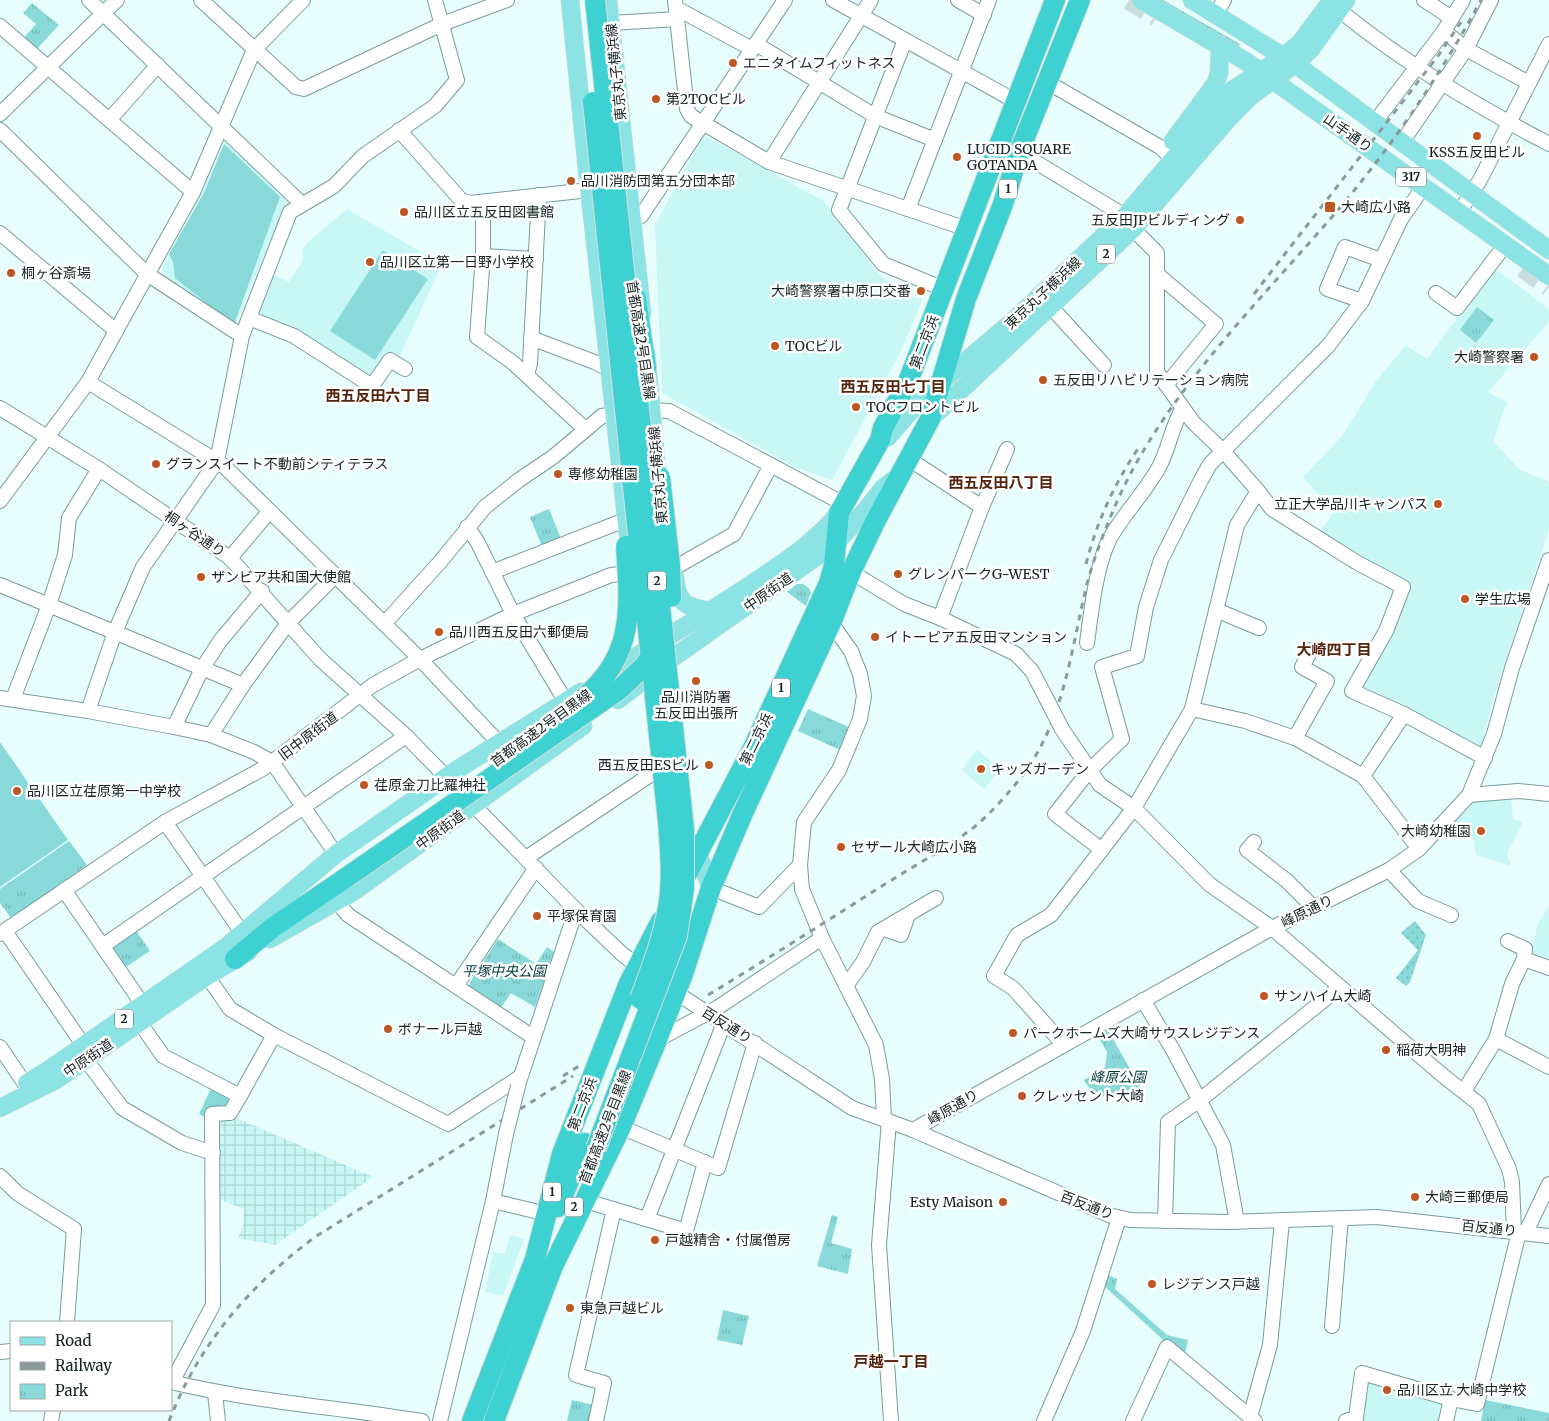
<svg xmlns="http://www.w3.org/2000/svg" width="1549" height="1421" font-family="Merriweather,'Noto Sans JP',serif">
<defs>
<pattern id="industrial-grid" width="8" height="8" patternUnits="userSpaceOnUse" patternTransform="scale(1.25)"><rect width="8" height="8" fill="#c8f7f6"/><path d="M0 4h8M4 0v8" fill="none" stroke="#abd3d3"/></pattern>
<pattern id="grass-dots" width="8" height="8" patternUnits="userSpaceOnUse" patternTransform="scale(1.25)"><rect width="8" height="8" fill="#88d9d8"/><path d="M2 2h.1M6 6h.1" fill="none" stroke="#74bab9" stroke-width="1.8" stroke-linecap="round"/></pattern>
<pattern id="park-tufts" width="24" height="20" patternUnits="userSpaceOnUse" patternTransform="scale(1.25)"><rect width="24" height="20" fill="#88d9d8"/><path d="M3 7l-1-3M5 7V3M7 7l1-3M15 17l-1-3M17 17v-4M19 17l1-3" fill="none" stroke="#74bab9"/></pattern>
</defs>
<rect width="100%" height="100%" fill="#e8fefd"/>
<g fill="#c8f7f6">
<path d="M703,135L824,201L876,271L904,296L923,299L899,355L832,480L797,468L662,393L655,225Z"/>
<path d="M228,142L287,201L257,272L273,279L274,275L289,282L303,260L302,250L307,243L347,209L442,264L398,360L371,382L258,315L271,282L255,276L236,324L233,326L163,276V267L202,192L224,143Z"/>
<path d="M1494,268L1549,309V322L1488,392L1507,402L1493,441L1519,469L1549,482V529L1494,697L1481,747L1362,689L1393,634L1410,588L1319,533L1334,512L1303,477L1342,436L1376,381L1406,345L1427,359Z"/>
<path d="M977,749L1000,769L984,789L962,770Z"/>
<path d="M1511,797L1513,819L1523,822L1507,853L1511,866L1476,855L1474,840L1444,832L1471,800Z"/>
<path d="M1549,907V960L1531,954L1538,923Z"/>
<path d="M510,1235L524,1239L503,1296L485,1292L493,1252L505,1254Z"/>
<path d="M1364,1380L1445,1400L1442,1421H1354Z"/>
</g>
<path fill="url(#industrial-grid)" d="M215,1116H232L373,1177L275,1245L238,1238L243,1225L244,1209L216,1198Z"/>
<g fill="url(#grass-dots)">
<path d="M1157,0H1163L1240,44L1238,47Z"/>
<path d="M1415,921L1426,935L1410,982L1406,986L1396,978L1418,950L1401,933Z"/>
</g>
<g fill="url(#park-tufts)">
<path d="M32,3L59,25L34,52L21,41L36,24L23,13Z"/>
<path d="M1477,307L1494,320L1476,343L1460,330Z"/>
<path d="M549,509L562,541L543,549L530,517Z"/>
<path d="M797,584H803L809,588L811,593L806,606L787,592Z"/>
<path d="M808,709L851,728L840,750L798,731Z"/>
<path d="M69,841L87,865L11,918L0,903V889Z"/>
<path d="M135,929L150,951L123,969L108,946Z"/>
<path d="M498,939L536,964L547,947L554,952L535,1007L511,993L500,1009L469,987L470,982Z"/>
<path d="M1105,1025L1141,1088L1096,1098L1084,1080L1105,1068L1107,1052L1095,1031Z"/>
<path d="M212,1086L225,1094L231,1105L208,1119L199,1114Z"/>
<path d="M832,1215L838,1217L831,1243L852,1249L848,1274L817,1266Z"/>
<path d="M1105,1274L1117,1279L1115,1289L1167,1335L1188,1340L1184,1359L1102,1284Z"/>
<path d="M723,1310L749,1316L742,1345L717,1340Z"/>
<path d="M572,1400L598,1406L594,1421H567Z"/>
<path d="M1485,1400L1549,1413V1421H1481Z"/>
</g>
<g fill="#88d9d8">
<path d="M224,144L280,197L235,322L231,323L175,278L173,262L169,254L204,193Z"/>
<path d="M383,250L428,279L375,360L330,331Z"/>
<path d="M0,742L68,840L0,887Z"/>
<path d="M69,842L84,861L32,897L19,877Z"/>
<path d="M1104,1070L1117,1091L1097,1097L1086,1081Z"/>
</g>
<g fill="none" stroke-linecap="round" stroke-linejoin="round">
<g stroke="#c8dddc" stroke-width="20" stroke-dasharray="20 10" stroke-linecap="butt">
<path d="M1129,0L1157,17"/>
<path d="M1523,268L1549,287"/>
</g>
<g stroke="#799c9c" stroke-width="16">
<g id="minor">
<path d="M89,0L302,204"/>
<path d="M201,0L296,87L304,89L442,24L507,0"/>
<path d="M675,0L687,109L691,116L769,162L967,229"/>
<path d="M833,0L1017,102"/>
<path d="M958,0L984,15"/>
<path d="M1424,0L1452,18"/>
<path d="M676,8L752,49"/>
<path d="M1339,10C1404,63 1475,105 1549,144"/>
<path d="M1216,14L1224,0"/>
<path d="M611,23L677,19"/>
<path d="M0,26L193,192"/>
<path d="M1444,31L1466,49L1529,83"/>
<path d="M905,40L839,210L883,264L944,289"/>
<path d="M756,44L875,116L935,140"/>
<path d="M1047,82L1160,147L1172,158"/>
<path d="M0,114L117,0"/>
<path d="M110,119L158,65"/>
<path d="M1375,122L1444,31L1463,0"/>
<path d="M0,130L147,274L242,336"/>
<path d="M399,130L461,200L470,203L589,190L598,196"/>
<path d="M1402,142L1466,49L1491,0"/>
<path d="M1019,152L1125,216"/>
<path d="M769,162L871,0"/>
<path d="M483,202V256L477,337L512,362L585,429"/>
<path d="M908,209L989,0"/>
<path d="M1460,211L1480,180L1549,44"/>
<path d="M625,212L633,217L641,216L785,0"/>
<path d="M0,233L116,331"/>
<path d="M483,256L536,259"/>
<path d="M1157,274L1216,324L1166,385"/>
<path d="M1436,293L1457,308L1506,244"/>
<path d="M1362,301L1327,289L1345,247L1381,260"/>
<path d="M1050,306L1104,365"/>
<path d="M249,318L294,336L372,386L390,360L405,369"/>
<path d="M531,338L597,363L610,370"/>
<path d="M527,375L530,364L539,195"/>
<path d="M88,382L223,465L420,659L499,743"/>
<path d="M0,408L99,469L230,558L320,659L406,736L576,910L622,954L645,971"/>
<path d="M652,410L669,411L844,504"/>
<path d="M909,459L982,507"/>
<path d="M1258,491L1272,509L1356,562L1403,587L1386,631L1352,691L1404,714L1485,758"/>
<path d="M0,501L88,382L116,331L193,192L254,50L303,0"/>
<path d="M467,527L477,541L513,614L566,702"/>
<path d="M230,558L269,512"/>
<path d="M674,568L734,534L771,465"/>
<path d="M492,572L625,520"/>
<path d="M851,572L904,604L940,618L1016,654L1032,671L1043,692"/>
<path d="M0,585L243,685"/>
<path d="M1216,610L1259,628"/>
<path d="M940,618L982,507L1007,449"/>
<path d="M831,623L851,651L860,674L864,696L860,719L839,770L804,822L800,865L802,889L822,938L876,1045L882,1079L884,1119"/>
<path d="M384,624L440,562L485,507L519,480L553,457L602,416L615,414"/>
<path d="M1087,643C1091,613 1096,565 1110,538C1124,514 1144,493 1158,469C1169,450 1171,427 1183,408"/>
<path d="M0,698L88,711L174,727L211,735L254,752L272,762L336,854"/>
<path d="M13,699L49,605L65,555L69,518L99,469"/>
<path d="M1192,709L1245,721L1295,738L1363,776L1419,849"/>
<path d="M88,711L115,632L143,567L217,461L242,336L290,212L334,186L363,156L435,106L457,80L435,0"/>
<path d="M174,727L202,669L220,641L262,591"/>
<path d="M1062,729L1100,785L1134,808L1209,884L1272,928L1441,1074L1479,1104L1509,1169L1512,1182L1514,1231"/>
<path d="M211,735L243,685L288,623L334,577"/>
<path d="M1295,738L1327,681L1302,667L1311,650"/>
<path d="M1363,776L1404,714"/>
<path d="M1469,795L1518,791L1549,794"/>
<path d="M165,822L243,934"/>
<path d="M1254,842L1247,850L1287,881L1314,908"/>
<path d="M1102,850L1055,814L1089,771L1122,739L1102,667L1137,656L1146,607L1161,560L1201,480L1210,464L1328,346L1362,301L1401,219L1424,186"/>
<path d="M526,858L656,771"/>
<path d="M1389,870L1418,901L1451,915"/>
<path d="M711,888L759,907L800,865"/>
<path d="M64,890L143,1005"/>
<path d="M337,902L348,915L533,1037"/>
<path d="M884,929L901,935L908,915"/>
<path d="M5,931L84,1046"/>
<path d="M0,934L165,822L264,768L373,685L420,659L513,614L611,575L632,573"/>
<path d="M1508,941L1525,949L1524,959L1549,968"/>
<path d="M104,945L406,736"/>
<path d="M207,976L230,1009L274,1035L448,1124L520,1077"/>
<path d="M456,986L536,868"/>
<path d="M846,986L863,962L878,932L936,898"/>
<path d="M669,988L852,1108L913,1130L1109,1215L1130,1220L1226,1222L1377,1217L1549,1236"/>
<path d="M1143,1000L1173,1050L1223,1145L1237,1222"/>
<path d="M140,1023L163,1056L240,1096L230,1113L212,1114L213,1305L172,1382"/>
<path d="M1496,1039L1549,1067"/>
<path d="M657,1040L717,1008L822,938"/>
<path d="M1063,1044L1013,988L994,976L1017,935L1051,915L1134,808L1192,709L1237,525L1258,491L1224,452L1193,422L1157,372V253L1133,229"/>
<path d="M0,1047L25,1084"/>
<path d="M86,1060L122,1108L182,1143L213,1153"/>
<path d="M518,1085L576,910"/>
<path d="M1464,1091L1496,1039L1512,984L1524,959"/>
<path d="M240,1096L274,1035"/>
<path d="M889,1121L879,1245L891,1421"/>
<path d="M621,1127L718,1168L755,1043"/>
<path d="M913,1130L1272,928L1389,870L1419,849L1469,795L1494,734L1512,668L1549,560"/>
<path d="M0,1176L17,1193L74,1229L67,1322"/>
<path d="M493,1201L547,1214"/>
<path d="M586,1201L686,1231L705,1162"/>
<path d="M647,1219L724,1023"/>
<path d="M1165,1221L1168,1122L1200,1100L1340,987"/>
<path d="M1526,1232L1549,1184"/>
<path d="M1332,1326L1341,1218"/>
<path d="M0,1352L11,1351"/>
<path d="M171,1382C254,1402 338,1407 422,1421"/>
<path d="M215,1393L218,1421"/>
<path d="M1250,1417L1270,1345L1282,1221"/>
<path d="M51,1421L53,1410"/>
<path d="M440,1421L493,1201L506,1134"/>
<path d="M596,1421L604,1383L576,1375L614,1209"/>
<path d="M1044,1421L1083,1331L1119,1218"/>
<path d="M1133,1421L1167,1347L1255,1421"/>
<path d="M1346,1421L1356,1418L1362,1373L1451,1399"/>
<path d="M1446,1421L1451,1399L1477,1404L1519,1232"/>
</g>
</g>
<g stroke="#dadcdc" stroke-width="19">
<g id="major">
<path d="M570,0L588,179L631,560"/>
<path d="M608,0L642,313"/>
<path d="M1141,0L1247,62L1549,276"/>
<path d="M1192,0L1295,64L1549,250"/>
<path d="M1173,141L1216,83L1219,73L1220,45"/>
<path d="M646,353L659,492"/>
<path d="M930,419L1133,229L1229,118L1252,95L1295,64L1311,49L1346,0"/>
<path d="M880,440L888,437L920,400L1013,321L1125,216L1231,91L1284,56L1300,43L1332,0"/>
<path d="M675,577C677,603 685,607 711,611"/>
<path d="M604,676C651,647 698,619 744,589C778,566 813,545 839,513"/>
<path d="M618,700L671,659L836,543L865,511L883,488L899,476"/>
<path d="M694,843L711,888"/>
<path d="M270,939L353,892L583,726"/>
<path d="M27,1083L47,1071L226,947L336,854L458,769L581,692"/>
<path d="M0,1108L56,1080L207,976L248,952"/>
</g>
</g>
<g stroke="#dadcdc" stroke-width="22">
<g id="highway">
<path d="M636,298L646,368"/>
<path d="M682,883L753,748L829,583L834,565L839,513L880,440L883,428L909,379L1055,0"/>
<path d="M235,959L272,928L347,877"/>
<path d="M558,1207L585,1143"/>
<path d="M472,1421L535,1259L562,1154L629,983L661,921"/>
<path d="M494,1421L553,1266L621,1127L657,1040L683,974L711,888L743,813L831,623L851,572L875,522L930,419L966,299L1003,204L1019,152L1080,0"/>
</g>
</g>
<use href="#minor" stroke="#fff" stroke-width="14"/>
<use href="#major" stroke="#8be4e3" stroke-width="18"/>
<use href="#highway" stroke="#3dd2d1" stroke-width="20"/>
<g stroke="#889a99" stroke-width="3" stroke-dasharray="6 6" stroke-linecap="butt">
<path d="M1254,294L1438,56L1461,22"/>
<path d="M1086,564C1097,521 1115,482 1140,446"/>
<path d="M708,995C764,961 819,926 874,891C907,870 942,851 973,828C988,816 1002,800 1014,786C1065,727 1070,651 1088,580C1095,555 1105,530 1115,506C1163,395 1260,301 1338,210C1392,146 1441,74 1481,0"/>
<path d="M563,1076L579,1066"/>
<path d="M169,1421C199,1344 249,1286 315,1237L573,1076"/>
</g>
<g stroke="#799c9c" stroke-width="16" stroke-linecap="butt">
<g id="minor-bridge">
<path d="M1043,692L1062,729"/>
<path d="M506,1134L518,1086"/>
</g>
</g>
<g stroke="#dadcdc" stroke-width="22" stroke-linecap="butt">
<g id="highway-bridge">
<path d="M595,0L684,829V889L677,936L596,1148"/>
<path d="M593,102L668,822C670,850 673,879 668,907C663,939 651,969 640,999"/>
<path d="M660,477L670,565L671,597"/>
<path d="M570,709C634,662 631,618 626,546"/>
<path d="M347,877L620,689L644,666L655,651"/>
</g>
</g>
<use href="#minor-bridge" stroke="#fff" stroke-width="14"/>
<use href="#highway-bridge" stroke="#3dd2d1" stroke-width="20"/>
</g>
<g fill="#bc5724" stroke="#fff" stroke-width="2">
<circle cx="733" cy="63" r="5"/>
<circle cx="656" cy="99" r="5"/>
<circle cx="1477" cy="136" r="5"/>
<circle cx="957" cy="157" r="5"/>
<circle cx="571" cy="181" r="5"/>
<rect x="1324" y="201" width="12" height="12" rx="2.5"/>
<circle cx="404" cy="212" r="5"/>
<circle cx="1240" cy="220" r="5"/>
<circle cx="370" cy="262" r="5"/>
<circle cx="11" cy="273" r="5"/>
<circle cx="921" cy="291" r="5"/>
<circle cx="775" cy="346" r="5"/>
<circle cx="1534" cy="357" r="5"/>
<circle cx="1043" cy="380" r="5"/>
<circle cx="856" cy="407" r="5"/>
<circle cx="156" cy="464" r="5"/>
<circle cx="558" cy="474" r="5"/>
<circle cx="1438" cy="504" r="5"/>
<circle cx="898" cy="574" r="5"/>
<circle cx="201" cy="577" r="5"/>
<circle cx="1465" cy="599" r="5"/>
<circle cx="439" cy="632" r="5"/>
<circle cx="875" cy="637" r="5"/>
<circle cx="696" cy="681" r="5"/>
<circle cx="709" cy="765" r="5"/>
<circle cx="981" cy="769" r="5"/>
<circle cx="364" cy="785" r="5"/>
<circle cx="17" cy="791" r="5"/>
<circle cx="1481" cy="831" r="5"/>
<circle cx="841" cy="847" r="5"/>
<circle cx="537" cy="916" r="5"/>
<circle cx="1264" cy="996" r="5"/>
<circle cx="388" cy="1029" r="5"/>
<circle cx="1013" cy="1033" r="5"/>
<circle cx="1386" cy="1050" r="5"/>
<circle cx="1022" cy="1096" r="5"/>
<circle cx="1415" cy="1197" r="5"/>
<circle cx="1003" cy="1202" r="5"/>
<circle cx="655" cy="1240" r="5"/>
<circle cx="1152" cy="1284" r="5"/>
<circle cx="570" cy="1308" r="5"/>
<circle cx="1387" cy="1390" r="5"/>
</g>
<g text-anchor="middle" stroke-width="5" stroke-linejoin="round" paint-order="stroke">
<g fill="#fff" stroke="#5b6564" stroke-width="1">
<rect x="1396" y="167.5" width="30" height="19" rx="4"/>
<rect x="999" y="179.5" width="18" height="19" rx="4"/>
<rect x="1097" y="244.5" width="18" height="19" rx="4"/>
<rect x="648" y="571.5" width="18" height="19" rx="4"/>
<rect x="772" y="678.5" width="18" height="19" rx="4"/>
<rect x="115" y="1009.5" width="18" height="19" rx="4"/>
<rect x="543" y="1182.5" width="18" height="19" rx="4"/>
<rect x="565" y="1197.5" width="18" height="19" rx="4"/>
</g>
<g font-size="12" font-weight="bold" fill="#152322">
<text x="1411" y="181">317</text>
<text x="1008" y="193">1</text>
<text x="1106" y="258">2</text>
<text x="657" y="585">2</text>
<text x="781" y="692">1</text>
<text x="124" y="1023">2</text>
<text x="552" y="1196">1</text>
<text x="574" y="1211">2</text>
</g>
<g font-size="14" fill="#152322" stroke="#fff" text-anchor="start">
<text x="743" y="68">エニタイムフィットネス</text>
<text x="666" y="104">第2TOCビル</text>
<text x="967" y="154">LUCID SQUARE<tspan x="967" dy="16">GOTANDA</tspan></text>
<text x="1477" y="157" text-anchor="middle">KSS五反田ビル</text>
<text x="581" y="186">品川消防団第五分団本部</text>
<text x="1341" y="212">大崎広小路</text>
<text x="414" y="217">品川区立五反田図書館</text>
<text x="1230" y="225" text-anchor="end">五反田JPビルディング</text>
<text x="380" y="267">品川区立第一日野小学校</text>
<text x="21" y="278">桐ヶ谷斎場</text>
<text x="911" y="296" text-anchor="end">大崎警察署中原口交番</text>
<text x="785" y="351">TOCビル</text>
<text x="1524" y="362" text-anchor="end">大崎警察署</text>
<text x="1053" y="385">五反田リハビリテーション病院</text>
<text x="866" y="412">TOCフロントビル</text>
<text x="166" y="469">グランスイート不動前シティテラス</text>
<text x="568" y="479">専修幼稚園</text>
<text x="1428" y="509" text-anchor="end">立正大学品川キャンパス</text>
<text x="908" y="579">グレンパークG-WEST</text>
<text x="211" y="582">ザンビア共和国大使館</text>
<text x="1475" y="604">学生広場</text>
<text x="449" y="637">品川西五反田六郵便局</text>
<text x="885" y="642">イトーピア五反田マンション</text>
<text x="696" y="702" text-anchor="middle">品川消防署<tspan x="696" dy="16">五反田出張所</tspan></text>
<text x="699" y="770" text-anchor="end">西五反田ESビル</text>
<text x="991" y="774">キッズガーデン</text>
<text x="374" y="790">荏原金刀比羅神社</text>
<text x="27" y="796">品川区立荏原第一中学校</text>
<text x="1471" y="836" text-anchor="end">大崎幼稚園</text>
<text x="851" y="852">セザール大崎広小路</text>
<text x="547" y="921">平塚保育園</text>
<text x="1274" y="1001">サンハイム大崎</text>
<text x="398" y="1034">ボナール戸越</text>
<text x="1023" y="1038">パークホームズ大崎サウスレジデンス</text>
<text x="1396" y="1055">稲荷大明神</text>
<text x="1032" y="1101">クレッセント大崎</text>
<text x="1425" y="1202">大崎三郵便局</text>
<text x="993" y="1207" text-anchor="end">Esty Maison</text>
<text x="665" y="1245">戸越精舎・付属僧房</text>
<text x="1162" y="1289">レジデンス戸越</text>
<text x="580" y="1313">東急戸越ビル</text>
<text x="1397" y="1395">品川区立 大崎中学校</text>
</g>
<g font-size="14" fill="#152322" stroke="#fff">
<text transform="translate(616 72) rotate(-96)" y="5">東京丸子横浜線</text>
<text transform="translate(1348 133) rotate(35)" y="5">山手通り</text>
<text transform="translate(1043 293) rotate(-43)" y="5">東京丸子横浜線</text>
<text transform="translate(641 340) rotate(81)" y="5">首都高速2号目黒線</text>
<text transform="translate(924 342) rotate(-69)" y="5">第二京浜</text>
<text transform="translate(658 475) rotate(-95)" y="5">東京丸子横浜線</text>
<text transform="translate(195 534) rotate(34)" y="5">桐ヶ谷通り</text>
<text transform="translate(768 592) rotate(-35)" y="5">中原街道</text>
<text transform="translate(541 728) rotate(-36)" y="5">首都高速2号目黒線</text>
<text transform="translate(308 736) rotate(-37)" y="5">旧中原街道</text>
<text transform="translate(756 739) rotate(-64)" y="5">第二京浜</text>
<text transform="translate(440 830) rotate(-36)" y="5">中原街道</text>
<text transform="translate(1307 911) rotate(-26)" y="5">峰原通り</text>
<text transform="translate(727 1025) rotate(32)" y="5">百反通り</text>
<text transform="translate(88 1058) rotate(-34)" y="5">中原街道</text>
<text transform="translate(582 1104) rotate(-69)" y="5">第二京浜</text>
<text transform="translate(953 1107) rotate(-30)" y="5">峰原通り</text>
<text transform="translate(605 1127) rotate(-69)" y="5">首都高速2号目黒線</text>
<text transform="translate(1087 1205) rotate(21)" y="5">百反通り</text>
<text transform="translate(1489 1228) rotate(6)" y="5">百反通り</text>
</g>
<g font-size="14" font-style="italic" fill="#003838" stroke="#fff">
<text x="504" y="976">平塚中央公園</text>
<text x="1118" y="1082">峰原公園</text>
</g>
<g font-size="15" font-weight="bold" fill="#54240c" stroke="#fff">
<text x="893" y="392">西五反田七丁目</text>
<text x="378" y="401">西五反田六丁目</text>
<text x="1001" y="488">西五反田八丁目</text>
<text x="1334" y="655">大崎四丁目</text>
<text x="891" y="1367">戸越一丁目</text>
</g>
</g>
<rect x="10" y="1321" width="162" height="90" fill="#ffffff" stroke="#a1a7a7"/>
<rect x="20" y="1337" width="25" height="8" fill="#8be4e3" stroke="#a1a7a7"/>
<text x="55" y="1346" font-size="15" fill="#152322">Road</text>
<rect x="20" y="1362" width="25" height="8" fill="#889a99" stroke="#a1a7a7"/>
<text x="55" y="1371" font-size="15" fill="#152322">Railway</text>
<rect x="20" y="1384" width="25" height="15" fill="url(#park-tufts)" stroke="#a1a7a7"/>
<text x="55" y="1396" font-size="15" fill="#152322">Park</text>
</svg>
